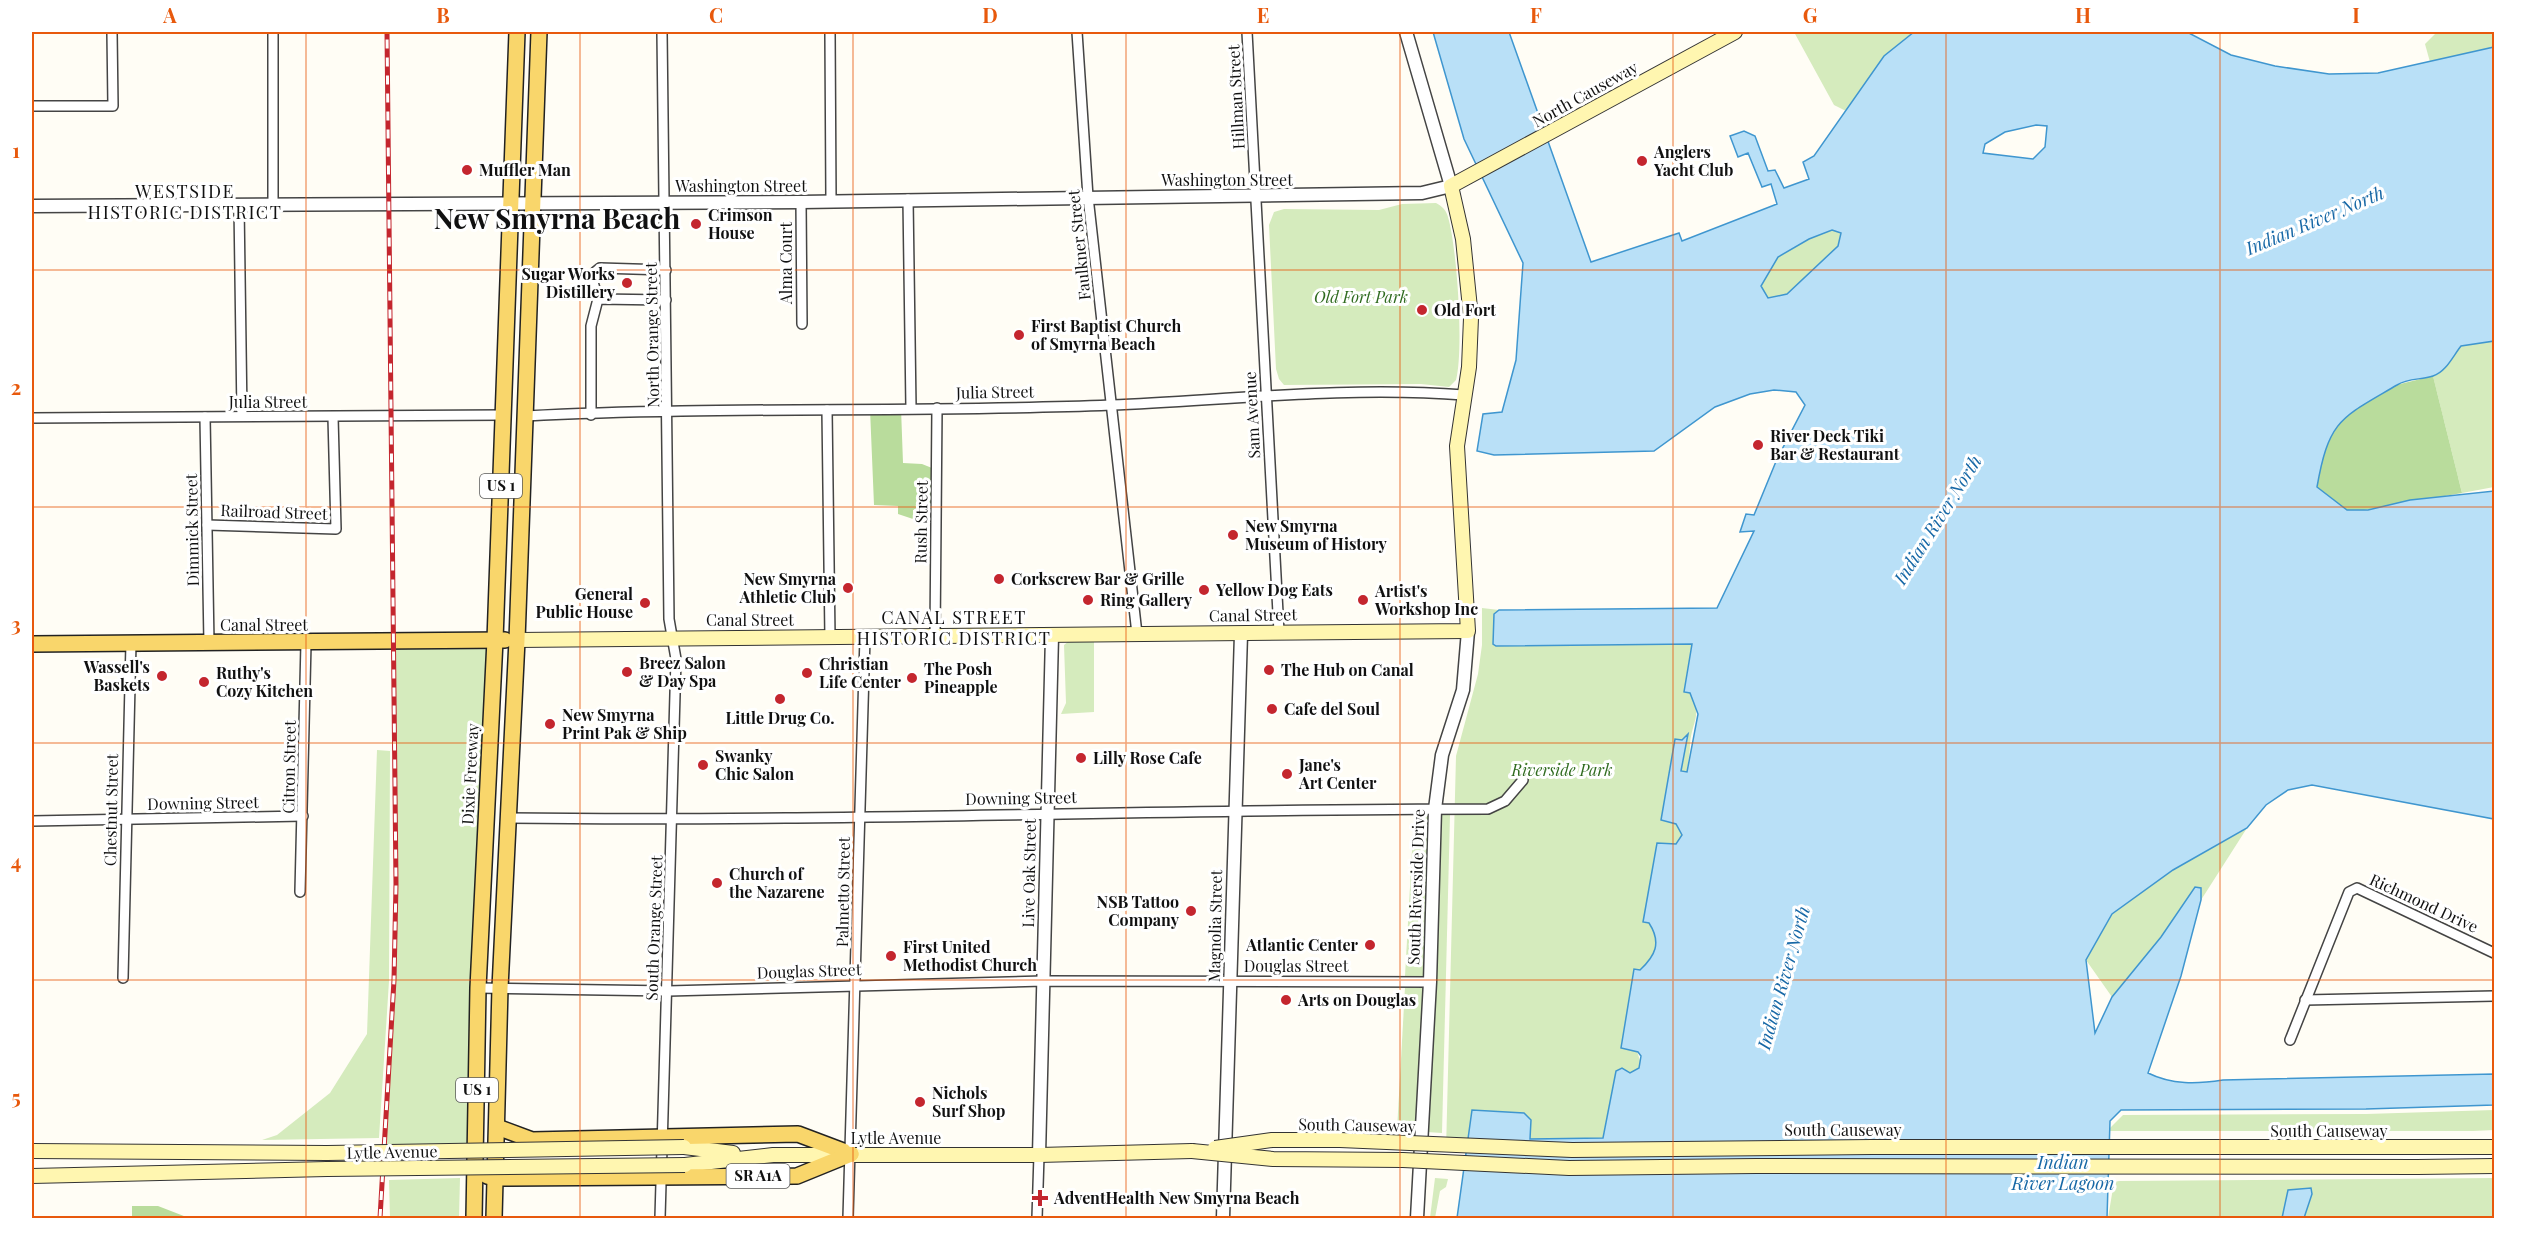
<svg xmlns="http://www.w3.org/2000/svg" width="2526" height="1250" font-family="'Playfair Display',serif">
<rect width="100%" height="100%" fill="#fffdf5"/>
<g fill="#d5ebbd">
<path d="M1794,32H1914L1884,56L1848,112L1834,105Z"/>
<path d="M2443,32H2494V47L2430,62L2425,44L2435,34Z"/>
<path d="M1436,203C1442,206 1446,210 1448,217C1457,247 1464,350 1456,380L1449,387L1421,384L1284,385L1279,379L1276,369L1269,225L1274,212L1284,209L1379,210L1402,204Z"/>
<path d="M1832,230L1841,233L1838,246L1787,294L1768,299L1761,286L1778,257L1809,239Z"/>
<path d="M2494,341V487L2462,493L2433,376L2443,370L2461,346Z"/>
<path d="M1482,608L1499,610L1494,614L1496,646L1692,644L1684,691L1690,693C1703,715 1692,721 1690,744C1690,752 1688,763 1687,772L1681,771L1688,735L1682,740L1675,739L1661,820L1676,824L1682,835L1676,844L1658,843L1644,922L1649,923C1663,944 1656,954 1641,970H1634L1621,1047L1637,1051L1641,1064L1636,1072H1626L1621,1068L1616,1071L1598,1162L1446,1151L1456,756L1478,674L1482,645Z"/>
<path d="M1094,638V712L1061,714L1066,703L1064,645L1070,640Z"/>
<path d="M495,640L475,1148L383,1152L394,980L396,884L394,642Z"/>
<path d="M377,750L390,751L389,981L379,1138L262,1140L277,1135L330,1093L367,1034Z"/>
<path d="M1414,815H1429L1424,976H1405Z"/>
<path d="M1440,815H1450L1442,1133L1427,1132Z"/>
<path d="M2247,828L2201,900V889L2195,887L2161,937L2112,997L2086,960L2112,914L2173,870Z"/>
<path d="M1405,988H1424L1416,1131L1397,1130Z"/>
<path d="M2494,1110V1130L2473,1131H2107L2123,1115L2366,1114Z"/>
<path d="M460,1178L459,1218H390L389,1180Z"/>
<path d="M1435,1178L1448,1179L1446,1187L1440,1191L1435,1218H1430Z"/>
<path d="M2494,1178V1218H2304L2312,1194L2288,1190L2282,1218H2108L2114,1182L2119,1181Z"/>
</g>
<g fill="#b9dc9c">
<path d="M2433,376L2462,493L2358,511L2347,510L2317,487L2322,457L2336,426L2362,404L2396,385Z"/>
<path d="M901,408L903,463L922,464L937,470L936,508L913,510V519L898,514V506L874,505L870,409Z"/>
<path d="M132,1206H158L189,1218H132Z"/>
</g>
<g fill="#b9e0f7" stroke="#3f96cf" stroke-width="1.5" fill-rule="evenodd">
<path d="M1433,32H1509L1591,262L1679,233L1682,241L1777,204L1771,184L1762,187L1748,153L1738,157L1730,136L1744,131L1755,136L1768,171L1775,170L1784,188L1809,179L1803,162L1814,156L1884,56L1914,32H2187L2231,55L2275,66L2329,74L2378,73L2494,47V341L2461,346C2453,356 2446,372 2433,376C2421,380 2408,378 2397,385C2341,418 2329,419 2317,487L2347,510H2368L2410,500L2494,491V819L2312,785L2288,790L2266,805L2247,828L2173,870L2112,914L2086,960L2095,1033L2112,997L2161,937L2195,887L2201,888V900L2181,976L2148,1073C2172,1085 2197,1084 2223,1080L2494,1074V1105L2366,1109L2121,1110L2110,1121L2107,1218H1457L1472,1110L1524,1113L1531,1120L1530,1139L1603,1138L1616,1071L1622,1068L1630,1073L1639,1068L1641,1056L1638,1052L1621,1048L1634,969L1640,970C1655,956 1662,943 1649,923L1643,922L1657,843L1676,844L1682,835L1676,824L1661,820L1675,739L1682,740L1688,734L1681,771L1687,772L1698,714L1690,693L1684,692L1692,644L1496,646L1493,644L1494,614L1499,610L1717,608L1754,531L1740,532L1746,514L1754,515L1777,459L1805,405L1796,392L1774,390L1750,394L1715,407L1654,451L1494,455L1477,451L1483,414L1502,412L1516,360L1523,263L1464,139ZM2036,125L2047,126L2045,147L2033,159L1983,153L1985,144L2005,132ZM1832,230L1841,233L1838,246L1787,294L1768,298L1761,286L1778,257L1809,239Z"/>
<path d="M2311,1188L2312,1194L2304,1218H2282L2288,1190Z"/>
</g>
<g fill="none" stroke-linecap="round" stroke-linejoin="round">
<g stroke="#444" stroke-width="12">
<g id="minor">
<path d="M273,32V204"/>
<path d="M830,32L831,201"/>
<path d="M1077,32L1088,197L1137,634"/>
<path d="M1247,32L1279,632"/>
<path d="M32,106H113L112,32"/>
<path d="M908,199L911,408"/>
<path d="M801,202L802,324"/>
<path d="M239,205L242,416"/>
<path d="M598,299L593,282L595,272L600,268L666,270"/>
<path d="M827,410L830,638"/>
<path d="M591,415V326L598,299L666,300"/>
<path d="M526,416C721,406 916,413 1111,405C1228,400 1346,386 1464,395"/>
<path d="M205,417L209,643"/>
<path d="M32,418L503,415"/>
<path d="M207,525L336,529L333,417"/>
<path d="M935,636L937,408"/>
<path d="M508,818C835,822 1161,809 1488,809L1505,801L1523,780"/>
<path d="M32,821L303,816"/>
<path d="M300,892L306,643"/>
<path d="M123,978L131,643"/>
<path d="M478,988L668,991L1043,981L1430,982"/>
<path d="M2305,1000L2494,996"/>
<path d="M2290,1040L2349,892L2357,888L2494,953"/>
<path d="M660,1218L676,659L669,619L662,32"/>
<path d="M848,1218L865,637"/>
<path d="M1037,1218L1039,1155"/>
</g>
</g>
<g stroke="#444" stroke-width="15">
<g id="tertiary">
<path d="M32,206L801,202L1422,193L1451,186L1406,32"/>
<path d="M1039,1155L1052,636"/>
<path d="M1223,1218L1241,634"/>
<path d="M1417,1218L1430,982L1435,809L1442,755L1463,690L1468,631"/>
</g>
</g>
<g stroke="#333" stroke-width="16">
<g id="secondary">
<path d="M517,640L1468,631L1457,446L1469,367L1471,318L1463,239L1451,186L1735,32"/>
<path d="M684,1147L733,1153"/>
<path d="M1872,1147H2494"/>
<path d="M32,1151L327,1153"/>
<path d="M685,1165L773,1155H1039L1192,1151"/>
<path d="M2417,1167L2494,1166"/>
<path d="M32,1176L327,1169"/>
</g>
</g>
<g stroke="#222" stroke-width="18">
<g id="primary">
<path d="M32,644L505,640"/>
<path d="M497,1127L532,1140L798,1134L851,1154"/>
<path d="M487,1176L495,1178L797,1176L851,1154"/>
<path d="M474,1218L478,988L495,640L517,32"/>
<path d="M494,1218L500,988L517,640L539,32"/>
</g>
</g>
<use href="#minor" stroke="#fff" stroke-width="9"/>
<use href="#tertiary" stroke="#fff" stroke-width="12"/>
<use href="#secondary" stroke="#fff6b0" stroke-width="14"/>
<use href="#primary" stroke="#f9d66b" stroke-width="15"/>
<g stroke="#c4262e" stroke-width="5">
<path id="rail" d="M380,1218L394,980L396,884L387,32"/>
</g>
<use href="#rail" stroke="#fff" stroke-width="3" stroke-dasharray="9" stroke-linecap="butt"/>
<g stroke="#333" stroke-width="16" stroke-linecap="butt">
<g id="secondary-bridge">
<path d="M1215,1148L1272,1140H1340L1572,1150L1872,1147"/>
<path d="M1192,1151L1273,1159L1403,1160L1569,1168L1756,1166L2417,1167"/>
<path d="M327,1153L684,1147"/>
<path d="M327,1169L685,1165"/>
</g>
</g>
<use href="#secondary-bridge" stroke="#fff6b0" stroke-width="14"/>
</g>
<path fill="none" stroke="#e8590c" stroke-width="1.5" stroke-opacity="0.55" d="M306,32V1218M580,32V1218M853,32V1218M1126,32V1218M1400,32V1218M1673,32V1218M1946,32V1218M2220,32V1218M32,270H2494M32,507H2494M32,743H2494M32,980H2494"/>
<g fill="#c4262e" stroke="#fff" stroke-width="2">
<circle cx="1642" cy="161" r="6"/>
<circle cx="467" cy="170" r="6"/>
<circle cx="696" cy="224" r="6"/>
<circle cx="627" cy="283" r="6"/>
<circle cx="1422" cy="310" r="6"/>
<circle cx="1019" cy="335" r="6"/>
<circle cx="1758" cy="445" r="6"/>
<circle cx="1233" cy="535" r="6"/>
<circle cx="999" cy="579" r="6"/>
<circle cx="848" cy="588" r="6"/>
<circle cx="1204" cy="590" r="6"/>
<circle cx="1088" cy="600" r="6"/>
<circle cx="1363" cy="600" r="6"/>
<circle cx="645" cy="603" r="6"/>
<circle cx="1269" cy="670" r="6"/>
<circle cx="627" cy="672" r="6"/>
<circle cx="807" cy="673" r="6"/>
<circle cx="162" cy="676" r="6"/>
<circle cx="912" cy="678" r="6"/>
<circle cx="204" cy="682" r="6"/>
<circle cx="780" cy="699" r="6"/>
<circle cx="1272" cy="709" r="6"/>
<circle cx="550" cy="724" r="6"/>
<circle cx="1081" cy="758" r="6"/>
<circle cx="703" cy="765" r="6"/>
<circle cx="1287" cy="774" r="6"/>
<circle cx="717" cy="883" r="6"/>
<circle cx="1191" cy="911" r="6"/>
<circle cx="1370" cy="945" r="6"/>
<circle cx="891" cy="956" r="6"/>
<circle cx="1286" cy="1000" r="6"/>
<circle cx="920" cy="1102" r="6"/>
<path d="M1037 1189h6v6h6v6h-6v6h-6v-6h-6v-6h6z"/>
</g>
<g text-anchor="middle" stroke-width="6" stroke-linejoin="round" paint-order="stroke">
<g fill="#fff" stroke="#585858" stroke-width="1.5">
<rect x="480" y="474" width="42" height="24" rx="4.5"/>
<rect x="456" y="1078" width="42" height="24" rx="4.5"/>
<rect x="726.5" y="1164" width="63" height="24" rx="4.5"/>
</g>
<g font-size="15" font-weight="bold" fill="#111">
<text x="501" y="491">US 1</text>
<text x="477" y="1095">US 1</text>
<text x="758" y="1181">SR A1A</text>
</g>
<g font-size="16" fill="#111" stroke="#fff">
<text transform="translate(1585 94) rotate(-29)" y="6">North Causeway</text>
<text transform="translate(1236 97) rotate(-93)" y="6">Hillman Street</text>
<text x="1227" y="186">Washington Street</text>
<text x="741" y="192">Washington Street</text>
<text transform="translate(1079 245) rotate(-96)" y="6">Faulkner Street</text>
<text transform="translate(786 263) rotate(-90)" y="6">Alma Court</text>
<text transform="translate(652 335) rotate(-91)" y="6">North Orange Street</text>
<text transform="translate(995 392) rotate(-1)" y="6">Julia Street</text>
<text x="268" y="408">Julia Street</text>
<text transform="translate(1252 415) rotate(-93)" y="6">Sam Avenue</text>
<text transform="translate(274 512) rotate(2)" y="6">Railroad Street</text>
<text transform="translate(921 522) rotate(-89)" y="6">Rush Street</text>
<text transform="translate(192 530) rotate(-91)" y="6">Dimmick Street</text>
<text transform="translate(1253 615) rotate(-1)" y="6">Canal Street</text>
<text x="750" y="626">Canal Street</text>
<text x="264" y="631">Canal Street</text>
<text transform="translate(289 767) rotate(-89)" y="6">Citron Street</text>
<text transform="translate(470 774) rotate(-87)" y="6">Dixie Freeway</text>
<text transform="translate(1021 798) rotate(-1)" y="6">Downing Street</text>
<text transform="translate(203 803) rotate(-1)" y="6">Downing Street</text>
<text transform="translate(111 810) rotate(-89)" y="6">Chestnut Street</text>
<text transform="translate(1029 873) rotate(-89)" y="6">Live Oak Street</text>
<text transform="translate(1416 887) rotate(-88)" y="6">South Riverside Drive</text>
<text transform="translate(843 892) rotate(-89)" y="6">Palmetto Street</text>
<text transform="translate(2424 903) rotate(25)" y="6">Richmond Drive</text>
<text transform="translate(1215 926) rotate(-89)" y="6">Magnolia Street</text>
<text transform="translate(654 928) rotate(-88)" y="6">South Orange Street</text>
<text x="1296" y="972">Douglas Street</text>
<text transform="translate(809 971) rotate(-2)" y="6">Douglas Street</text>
<text transform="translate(1357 1125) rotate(1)" y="6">South Causeway</text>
<text x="1843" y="1136">South Causeway</text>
<text x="2329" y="1137">South Causeway</text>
<text x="896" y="1144">Lytle Avenue</text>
<text transform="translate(392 1152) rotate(-1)" y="6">Lytle Avenue</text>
</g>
<g font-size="16" font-weight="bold" fill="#111" stroke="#fff" text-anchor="start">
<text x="1654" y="158">Anglers<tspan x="1654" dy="18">Yacht Club</tspan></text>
<text x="479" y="176">Muffler Man</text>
<text x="708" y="221">Crimson<tspan x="708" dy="18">House</tspan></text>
<text x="615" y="280" text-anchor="end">Sugar Works<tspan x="615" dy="18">Distillery</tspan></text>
<text x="1434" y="316">Old Fort</text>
<text x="1031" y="332">First Baptist Church<tspan x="1031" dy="18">of Smyrna Beach</tspan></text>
<text x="1770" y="442">River Deck Tiki<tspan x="1770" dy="18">Bar &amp; Restaurant</tspan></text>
<text x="1245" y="532">New Smyrna<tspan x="1245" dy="18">Museum of History</tspan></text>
<text x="836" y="585" text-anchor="end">New Smyrna<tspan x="836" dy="18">Athletic Club</tspan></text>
<text x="1011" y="585">Corkscrew Bar &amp; Grille</text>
<text x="1216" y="596">Yellow Dog Eats</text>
<text x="1375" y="597">Artist's<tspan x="1375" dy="18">Workshop Inc</tspan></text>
<text x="633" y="600" text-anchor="end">General<tspan x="633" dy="18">Public House</tspan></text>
<text x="1100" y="606">Ring Gallery</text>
<text x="639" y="669">Breez Salon<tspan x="639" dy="18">&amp; Day Spa</tspan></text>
<text x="819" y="670">Christian<tspan x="819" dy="18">Life Center</tspan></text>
<text x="150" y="673" text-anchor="end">Wassell's<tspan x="150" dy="18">Baskets</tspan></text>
<text x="924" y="675">The Posh<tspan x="924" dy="18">Pineapple</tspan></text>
<text x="1281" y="676">The Hub on Canal</text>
<text x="216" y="679">Ruthy's<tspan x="216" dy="18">Cozy Kitchen</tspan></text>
<text x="1284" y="715">Cafe del Soul</text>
<text x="562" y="721">New Smyrna<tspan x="562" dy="18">Print Pak &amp; Ship</tspan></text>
<text x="780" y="724" text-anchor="middle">Little Drug Co.</text>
<text x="715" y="762">Swanky<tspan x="715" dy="18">Chic Salon</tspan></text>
<text x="1093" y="764">Lilly Rose Cafe</text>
<text x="1299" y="771">Jane's<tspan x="1299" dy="18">Art Center</tspan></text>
<text x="729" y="880">Church of<tspan x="729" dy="18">the Nazarene</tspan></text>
<text x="1179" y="908" text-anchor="end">NSB Tattoo<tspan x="1179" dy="18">Company</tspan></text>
<text x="1358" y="951" text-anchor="end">Atlantic Center</text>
<text x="903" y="953">First United<tspan x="903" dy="18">Methodist Church</tspan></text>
<text x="1298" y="1006">Arts on Douglas</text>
<text x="932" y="1099">Nichols<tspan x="932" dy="18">Surf Shop</tspan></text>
<text x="1054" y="1204">AdventHealth New Smyrna Beach</text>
</g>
<g font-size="16" font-style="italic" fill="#2f6b1f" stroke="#fff">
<text x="1361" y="303">Old Fort Park</text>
<text x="1562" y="776">Riverside Park</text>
</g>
<g font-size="18" letter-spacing="1.5" fill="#111" stroke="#fff">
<text x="185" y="198">WESTSIDE<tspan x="185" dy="21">HISTORIC DISTRICT</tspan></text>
<text x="954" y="624">CANAL STREET<tspan x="954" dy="21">HISTORIC DISTRICT</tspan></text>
</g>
<g font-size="18" font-style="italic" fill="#1768a6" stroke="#fff">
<text transform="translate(2315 221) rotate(-23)" y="6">Indian River North</text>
<text transform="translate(1938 520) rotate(-58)" y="6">Indian River North</text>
<text transform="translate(1784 978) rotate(-74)" y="6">Indian River North</text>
<text x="2063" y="1169">Indian<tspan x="2063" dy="21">River Lagoon</tspan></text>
</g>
<g font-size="28" font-weight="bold" fill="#111" stroke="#fff">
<text x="557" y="229">New Smyrna Beach</text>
</g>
</g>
<rect width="2526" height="1250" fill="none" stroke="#ffffff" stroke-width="66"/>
<rect x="33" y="33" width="2460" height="1184" fill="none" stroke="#e8590c" stroke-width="2"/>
<g font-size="20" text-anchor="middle" font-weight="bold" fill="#e8590c">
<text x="170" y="23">A</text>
<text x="443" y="23">B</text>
<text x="716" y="23">C</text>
<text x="990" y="23">D</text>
<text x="1263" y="23">E</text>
<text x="1536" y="23">F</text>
<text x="1810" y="23">G</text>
<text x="2083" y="23">H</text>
<text x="2356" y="23">I</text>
<text x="16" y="158">1</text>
<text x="16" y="395">2</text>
<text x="16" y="632">3</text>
<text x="16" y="869">4</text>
<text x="16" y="1105">5</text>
</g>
</svg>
